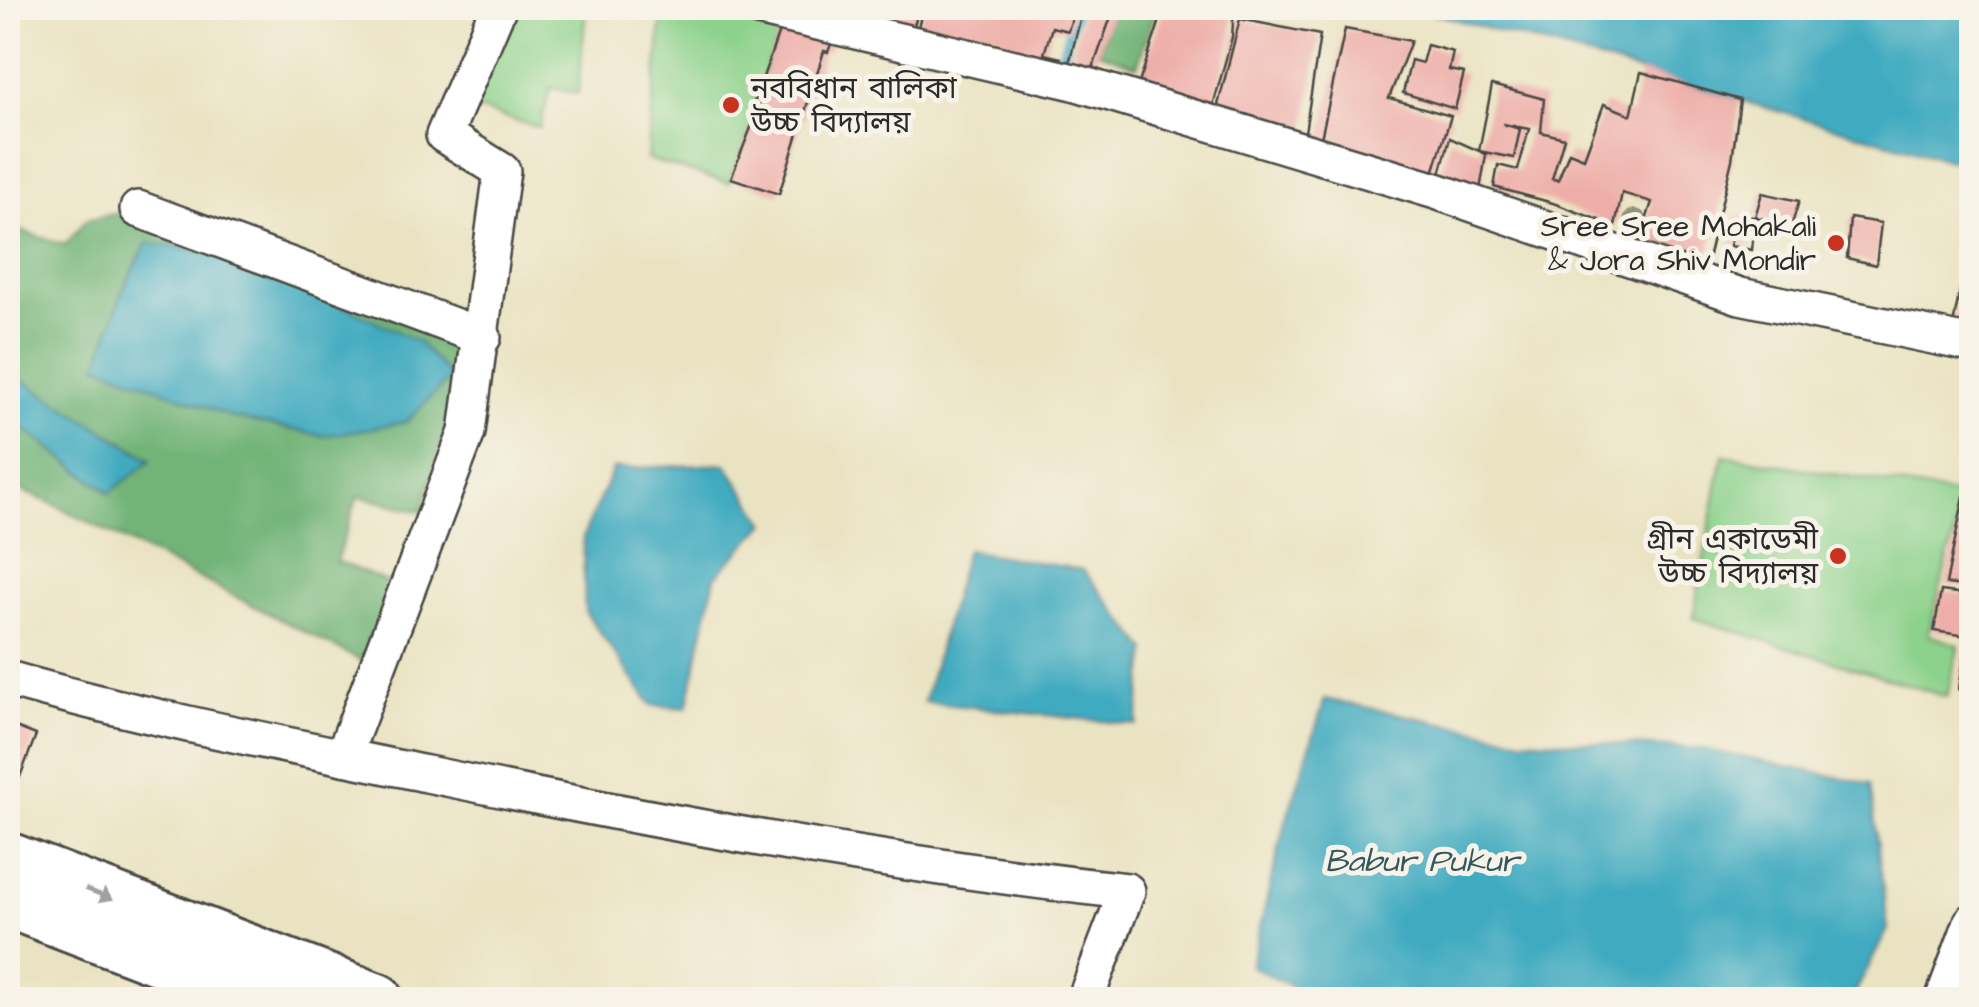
<svg xmlns="http://www.w3.org/2000/svg" width="1979" height="1007" font-family="'Architects Daughter','Noto Sans Bengali',sans-serif">
<rect width="100%" height="100%" fill="#f7f3e8"/>
<filter id="ink" filterUnits="userSpaceOnUse"><feTurbulence type="fractalNoise" baseFrequency=".01" numOctaves="2"/><feDisplacementMap in="SourceGraphic" scale="20" xChannelSelector="R" yChannelSelector="G"/><feConvolveMatrix kernelMatrix="1 2 1 2 8 2 1 2 1" color-interpolation-filters="sRGB"/></filter>
<filter id="wash" filterUnits="userSpaceOnUse"><feTurbulence type="fractalNoise" baseFrequency=".0048" numOctaves="4" result="noise"/><feDisplacementMap in="SourceGraphic" scale="40" xChannelSelector="R" yChannelSelector="G"/><feGaussianBlur stdDeviation="2.25" result="paint"/><feColorMatrix in="noise" values="0 0 0 0 0 0 0 0 0 0 0 0 0 0 0 0 0 1.4 0 .05"/><feComposite in="paint" operator="in"/></filter>
<g filter="url(#wash)">
<rect width="100%" height="100%" fill="#eae3c2"/>
<g fill="#8dd28c" stroke="#5c7e5c" stroke-width="2.5">
<path d="M498,8H586L578,93L550,88L540,128L458,103Z"/>
<path d="M663,8H730L784,20L754,102L760,105L729,183L647,159Z"/>
<path d="M1723,455L1964,496L1928,635L1959,645L1947,697L1693,618Z"/>
</g>
<g fill="#72b478" stroke="#4e7052" stroke-width="2.5">
<path d="M1114,8H1157L1137,66L1099,52Z"/>
<path d="M126,212L180,224L466,350L422,512L358,496L336,561L399,587L370,665L53,504L8,485V417L109,493L150,459L20,379L8,341V227L65,245L86,220Z"/>
</g>
<g fill="#40aac0" stroke="#366a76" stroke-width="2.5">
<path d="M1415,8H1971V166Z"/>
<path d="M147,243L213,252L330,299L418,342L451,377L406,422L324,436L234,418L98,365L122,292Z"/>
<path d="M8,341L20,379L151,460L110,493L8,417Z"/>
<path d="M726,464L766,523L715,577L687,708L651,705L585,611L583,537L613,469Z"/>
<path d="M966,550L1083,570L1147,650L1137,725L924,702Z"/>
<path d="M1325,699L1522,739L1703,749L1870,784L1888,929L1852,999H1317L1251,966L1283,831Z"/>
</g>
<g fill="none" stroke-linecap="round" stroke-linejoin="round">
<path stroke="#40aac0" stroke-width="10" d="M1062,56L1076,8"/>
</g>
<g id="blocks">
<g fill="#eeada8">
<path d="M819,8H919L912,33Z"/>
<path d="M923,8H1075L1068,31L1052,27L1044,54L1061,58L1058,71L917,31Z"/>
<path d="M1083,8H1114L1093,68L1130,80L1126,98L1065,80Z"/>
<path d="M1164,8H1234L1232,37L1211,113L1137,89Z"/>
<path d="M785,14L838,26L828,52L824,51L779,194L731,178L760,105L754,103Z"/>
<path d="M1240,19L1320,35L1304,139L1216,113Z"/>
<path d="M1345,29L1411,41L1389,98L1451,116L1433,173L1320,143Z"/>
<path d="M1427,45L1453,52L1449,70L1464,73L1455,109L1403,93L1411,60L1422,63Z"/>
<path d="M1641,72L1740,100L1732,160L1706,267L1637,248L1652,202L1622,193L1615,226L1553,203L1494,187L1498,165L1518,170L1529,129L1503,124L1520,129L1514,158L1479,151L1486,155L1480,190L1440,174L1450,138L1479,151L1492,85L1544,99L1541,132L1564,138L1552,179L1558,180L1569,152L1584,158L1604,104L1631,115Z"/>
<path d="M1762,193L1799,201L1792,224L1755,217Z"/>
<path d="M1736,216L1755,217L1752,250L1730,246Z"/>
<path d="M1850,218L1881,223L1876,265L1847,258Z"/>
<path d="M1970,239L1972,341L1950,340Z"/>
<path d="M1964,496H1972V587L1946,584Z"/>
<path d="M1941,591L1972,595V693L1959,690L1967,636L1934,631Z"/>
<path d="M8,724L36,735L8,808Z"/>
</g>
</g>
</g>
<g filter="url(#ink)">
<use href="#blocks" fill-opacity="0" stroke="#484742" stroke-width="2.5"/>
<g fill="none" stroke-linecap="round" stroke-linejoin="round">
<g stroke="#484742" stroke-width="40">
<g id="minor">
<path d="M758,8L1074,82L1436,191L1740,296L1972,344"/>
<path d="M138,209L483,337"/>
<path d="M8,679C146,718 286,745 427,774C660,822 891,865 1127,891L1085,1000"/>
<path d="M343,757L467,432L502,171L444,135L498,8"/>
<path d="M1943,1000L1972,922"/>
</g>
</g>
<g stroke="#484742" stroke-width="58">
<g id="highway">
<path d="M8,859L377,1000"/>
<path d="M8,901L267,1000"/>
</g>
</g>
<use href="#minor" stroke="#fff" stroke-width="35"/>
<use href="#highway" stroke="#fff" stroke-width="52"/>
</g>
<circle fill="#8f957c" cx="1635" cy="221" r="12"/>
<defs><path id="oneway-solid" d="M-6-.8H1V-3.2L6.5 0L1 3.2V.8H-6Z" transform="scale(2.5)"/></defs>
<use fill="#a0a0a0" href="#oneway-solid" transform="translate(99 894) rotate(21)"/>
</g>
<g fill="#c8321e" stroke="#f7f3e8" stroke-width="4">
<circle cx="731" cy="105" r="10"/>
<circle cx="1836" cy="243" r="10"/>
<circle cx="1838" cy="556" r="10"/>
</g>
<g text-anchor="middle" stroke-width="10" stroke-linejoin="round" paint-order="stroke">
<g font-size="30" fill="#2b2b2b" stroke="#f7f3e8" text-anchor="end">
<text x="751" y="98" text-anchor="start">নববিধান বালিকা<tspan x="751" dy="34">উচ্চ বিদ্যালয়</tspan></text>
<text x="1816" y="236">Sree Sree Mohakali<tspan x="1816" dy="34">&amp; Jora Shiv Mondir</tspan></text>
<text x="1818" y="549">গ্রীন একাডেমী<tspan x="1818" dy="34">উচ্চ বিদ্যালয়</tspan></text>
</g>
<g font-size="32" font-style="italic" fill="#32575f" stroke="#f7f3e8">
<text x="1422" y="871">Babur Pukur</text>
</g>
</g>
<rect width="1979" height="1007" fill="none" stroke="#f7f3e8" stroke-width="40"/>
</svg>
